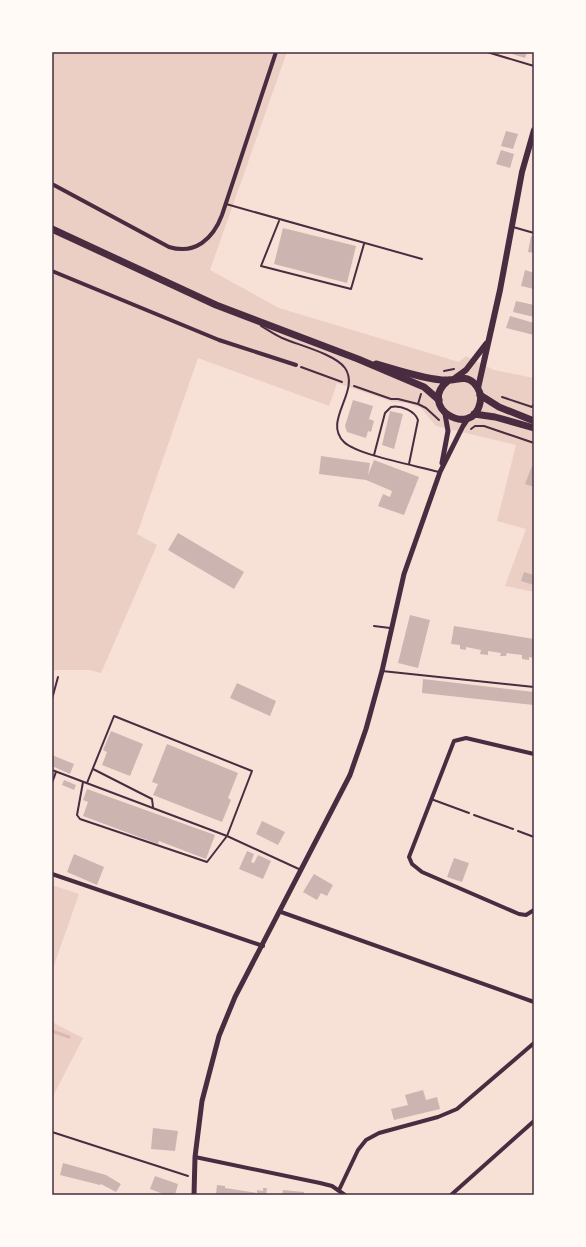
<svg xmlns="http://www.w3.org/2000/svg" width="586" height="1247" font-family="'Space Grotesk',sans-serif">
<rect width="100%" height="100%" fill="#f7e1d7"/>
<g fill="#ebcfc5">
<path d="M52,52H287L210,270L279,308L459,362L466,356L494,370L534,378V592L505,586L526,529L497,521L516,445L436,426L421,408L407,403L393,402L337,383L329,406L198,358L137,534L157,545L101,673L90,670H52Z"/>
<path d="M52,885L79,894L52,971Z"/>
<path d="M52,1022L83,1038L52,1098Z"/>
</g>
<g fill="none" stroke-linecap="round" stroke-linejoin="round">
<path stroke="#dcb8b0" stroke-width="3" d="M52,1031L69,1037"/>
</g>
<g fill="#ccb4b1">
<path d="M506,52H527L525,58Z"/>
<path d="M506,131L518,134L513,149L501,146Z"/>
<path d="M501,150L514,154L510,168L496,164Z"/>
<path d="M283,228L356,246L347,283L274,264Z"/>
<path d="M531,236L534,237V253L528,252Z"/>
<path d="M525,270L534,273V289L521,286Z"/>
<path d="M516,301L534,305V317L513,312Z"/>
<path d="M510,316L534,323V335L506,328Z"/>
<path d="M353,400L373,406L369,419L374,421L371,432L368,431L366,438L347,432L345,426Z"/>
<path d="M390,411L403,414L394,449L382,445Z"/>
<path d="M321,456L370,463L368,475L374,460L419,477L404,515L378,506L383,494L390,497L392,491L366,480L319,474Z"/>
<path d="M532,466H534V487L525,484Z"/>
<path d="M178,533L244,572L234,589L168,550Z"/>
<path d="M524,572L534,575V585L521,581Z"/>
<path d="M410,615L430,620L418,668L398,663Z"/>
<path d="M454,626L534,639V658L529,657V660L522,659V655L507,653L506,656H500L501,653L488,651V655L480,654L481,650L466,647V650L460,649V645L451,644Z"/>
<path d="M423,679L534,692V705L422,693Z"/>
<path d="M237,683L276,701L270,716L230,698Z"/>
<path d="M111,731L143,744L130,776L102,765L107,752L103,750Z"/>
<path d="M167,744L238,773L228,798L231,800L222,822L153,795L158,784L152,782Z"/>
<path d="M52,755L74,764L70,774L52,766Z"/>
<path d="M64,780L76,785L74,790L62,785Z"/>
<path d="M87,789L215,835L206,859L159,841L158,844L83,816L88,802L83,800Z"/>
<path d="M262,821L285,832L278,845L256,834Z"/>
<path d="M247,851L254,854L251,862L254,863L258,855L271,861L263,879L239,869Z"/>
<path d="M74,854L104,867L97,885L67,872Z"/>
<path d="M454,858L469,863L462,882L447,877Z"/>
<path d="M314,874L333,885L327,896L321,893L317,900L303,892Z"/>
<path d="M423,1090L426,1100L437,1097L440,1109L394,1120L391,1109L408,1105L405,1095Z"/>
<path d="M153,1128L178,1131L175,1151L151,1149Z"/>
<path d="M63,1163L106,1175L121,1184L116,1192L101,1184L100,1185L60,1175Z"/>
<path d="M155,1176L178,1184L175,1195H166L150,1189Z"/>
<path d="M217,1185L225,1186V1188L257,1193V1190L263,1191V1188H267L266,1195H216Z"/>
<path d="M283,1190L304,1192V1195H282Z"/>
</g>
<g fill="none" stroke-linecap="round" stroke-linejoin="round">
<g stroke="#4a2c40" stroke-width="2">
<path d="M301,367L342,382"/>
<path d="M444,371L454,369"/>
<path d="M354,386L391,399H398L418,404L426,408L439,420"/>
<path d="M502,397L532,407L534,404"/>
<path d="M418,404L421,394"/>
<path d="M471,429L475,426H484L534,443"/>
<path d="M474,815L513,829"/>
<path d="M52,1132L188,1176"/>
</g>
<g stroke="#4a2c40" stroke-width="2">
<path d="M487,52L534,66"/>
<path d="M226,204L422,259"/>
<path d="M279,221L261,266L351,289L364,244"/>
<path d="M513,227L534,233"/>
<path d="M261,326C268,330 275,335 282,338C298,345 335,354 345,368C361,391 322,421 344,442C357,455 418,466 439,472"/>
<path d="M374,455L385,413L391,407C401,405 415,411 418,420L409,464"/>
<path d="M374,626L390,628"/>
<path d="M382,671L534,687"/>
<path d="M52,699L58,677"/>
<path d="M93,769L152,799L153,807"/>
<path d="M52,770L227,836L301,870"/>
<path d="M83,782L77,815L80,819L207,862L227,836L252,771L114,716L87,783"/>
<path d="M52,783L56,772"/>
<path d="M431,799L469,813"/>
<path d="M518,831L534,837"/>
</g>
<g stroke="#4a2c40" stroke-width="4">
<path d="M52,184L169,247C195,255 213,239 222,215L276,52"/>
<path d="M52,271L219,340L296,365"/>
<path d="M534,754L466,738L454,741L409,857L412,864L422,872L519,914L526,915L534,910"/>
<path d="M52,874L263,946"/>
<path d="M281,912L534,1002"/>
<path d="M195,1157L320,1183L332,1186L345,1195"/>
<path d="M339,1190L358,1150L366,1140L379,1133L438,1117L457,1109L534,1043"/>
<path d="M451,1195L534,1121"/>
</g>
<g stroke="#4a2c40" stroke-width="5">
<path d="M442,463L448,431L445,414"/>
<path d="M194,1195L195,1157L202,1101L219,1036L235,997L350,775L366,729L382,671L404,574L440,472L463,426L469,417"/>
</g>
<g stroke="#4a2c40" stroke-width="6">
<path d="M455,378L466,370L486,344"/>
<path d="M478,388L500,290L522,172L534,130"/>
</g>
<g stroke="#4a2c40" stroke-width="7">
<path d="M52,229L216,305L358,359L424,387L439,400"/>
<path d="M376,364C395,369 429,381 448,380C458,380 465,375 474,383C479,388 482,396 480,403C472,440 415,406 449,380"/>
<path d="M480,395L499,407L534,421"/>
<path d="M474,414L495,417L534,428"/>
</g>
</g>
<rect width="586" height="1247" fill="none" stroke="#fffaf5" stroke-width="106"/>
<rect x="53" y="53" width="480" height="1141" fill="none" stroke="#4a2c40" stroke-width="1.5"/>
</svg>
